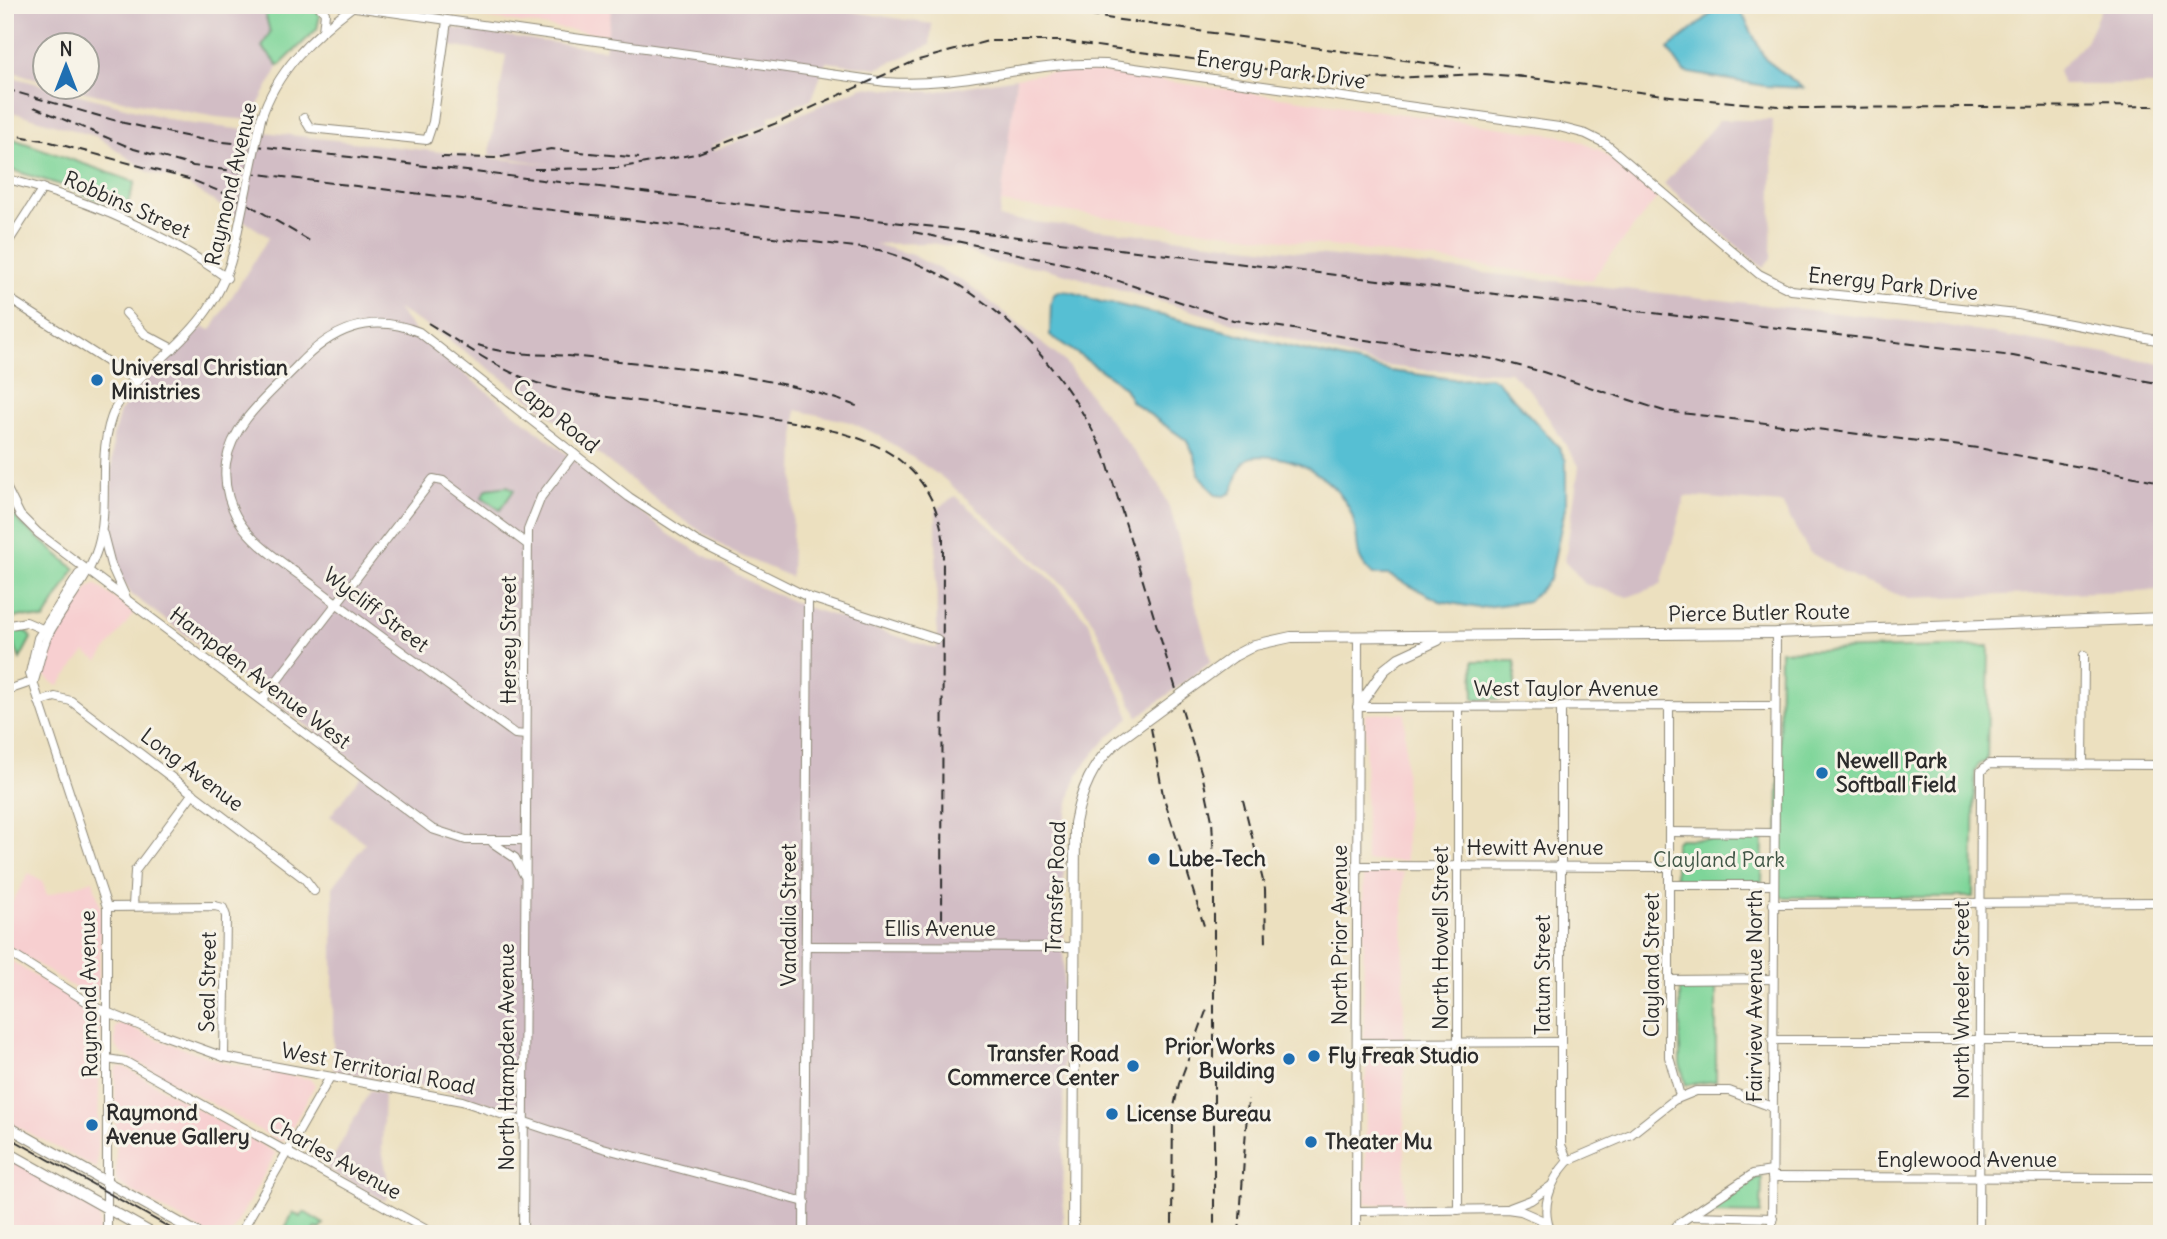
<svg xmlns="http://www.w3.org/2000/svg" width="2167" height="1239" font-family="Delius,sans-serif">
<rect width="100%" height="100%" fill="#f7f3e8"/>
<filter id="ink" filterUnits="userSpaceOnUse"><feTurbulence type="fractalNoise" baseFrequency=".0143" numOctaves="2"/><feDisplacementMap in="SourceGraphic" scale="14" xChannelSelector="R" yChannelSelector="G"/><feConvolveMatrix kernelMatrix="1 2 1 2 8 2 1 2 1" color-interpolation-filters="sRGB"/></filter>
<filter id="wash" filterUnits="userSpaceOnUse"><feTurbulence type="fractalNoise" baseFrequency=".00686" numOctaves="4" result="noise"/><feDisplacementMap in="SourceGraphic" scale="28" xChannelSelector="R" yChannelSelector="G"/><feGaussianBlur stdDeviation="1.57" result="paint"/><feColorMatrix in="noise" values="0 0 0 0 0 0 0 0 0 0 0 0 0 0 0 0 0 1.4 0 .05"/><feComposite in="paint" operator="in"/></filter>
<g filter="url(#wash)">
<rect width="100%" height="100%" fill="#ece0bf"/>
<g fill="#f7cfd0">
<path d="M392,5H612L608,35Z"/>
<path d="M1092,71L1569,137L1601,151L1657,198L1591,280L1000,203L1016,78L1051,72Z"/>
<path d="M95,584L134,613L98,661L85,652L58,686L42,674L47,651L89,587Z"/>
<path d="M1405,713L1406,861H1366L1365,714Z"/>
<path d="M1363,872H1403L1404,1039H1364Z"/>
<path d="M29,873L42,881L47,895L93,880L102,913L98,998L92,999L5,944V914Z"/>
<path d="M5,957L101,1018L97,1169L5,1120Z"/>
<path d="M123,1023L151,1037L226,1063L311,1079L315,1085L285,1140L279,1141L121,1053L115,1045V1027Z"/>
<path d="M1404,1048L1405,1204H1365L1366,1050Z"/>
<path d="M118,1067H124L276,1153L231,1234H207L116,1182L115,1071Z"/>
<path d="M5,1155L99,1208L100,1234H5Z"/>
</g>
<g fill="#d2bdc5">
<path d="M5,5H263L270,32L262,47L279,66L250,120L216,117L106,97L70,88H88V46H46L45,81L5,70Z"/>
<path d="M612,5H811L932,24L930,45L878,68L826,62L812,99L768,117L770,123L711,146L714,151L863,87L932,92L1016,78L999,218L1942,325L2162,364V590L1907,598L1854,578L1809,552L1782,504L1685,496L1661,585L1628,597L1585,584L1565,561L1579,466L1533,394L1510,372L1424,370L1377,365L1070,275L1039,267L996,263L957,247L930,243L875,244L912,255L968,284L1064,361L1159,484L1172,515L1211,662L1138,717L1098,632L1085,609L1065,586L943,478L880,436L850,422L796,410L791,577L732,552L669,510L508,382L442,335L397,309L424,342L670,535L757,586L803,606L937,649L936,510L955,496L1053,581L1087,620L1130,718L1107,738L1082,768L1073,786L1064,825L1063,1234H530L531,1116L455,1093L333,1070V887L365,843L330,816L366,770L131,594L117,573L109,547L113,437L120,411L141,384L203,327L211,330L269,237L182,181L150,173L98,137L5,110V75L185,123L555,165L489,155L506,55L450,46L451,28L605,50Z"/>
<path d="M2103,5H2162V85H2063L2058,71L2086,41Z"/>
<path d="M1719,120H1773L1771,258L1763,268L1664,184Z"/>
<path d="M370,1090L384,1093L382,1149L390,1191L385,1201L327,1169Z"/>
</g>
<g fill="#7ed599" stroke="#548062" stroke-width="2">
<path d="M263,5C280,5 308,0 320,15L317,29L279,66L262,47L270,32Z"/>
<path d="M5,136L135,182L125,212L61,185L5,168Z"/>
<path d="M508,486L514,490L500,510L482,497L487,489Z"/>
<path d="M5,500L18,521L75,569L44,620L23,616L5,620Z"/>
<path d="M15,630L26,631L31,638L20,659L10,635Z"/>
<path d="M1989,646L1987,761L1979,764L1975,770L1973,897H1778L1780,651Z"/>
<path d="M1473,661H1515V699H1474Z"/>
<path d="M1679,839H1763L1762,882H1679L1675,877V843Z"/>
<path d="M1680,985H1716V1081L1686,1085L1680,1064Z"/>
<path d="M1762,1177L1761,1214L1709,1213L1712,1208L1756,1178Z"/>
<path d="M304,1212L324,1224L320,1230L316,1228L312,1234H282L293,1213L301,1217Z"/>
</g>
<g fill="#56bfd3" stroke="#40757f" stroke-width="2">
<path d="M1722,5H1738L1765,59L1803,88L1765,86L1684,72L1668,49Z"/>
<path d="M1061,291C1083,291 1090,303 1115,304L1390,371L1454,379L1489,377L1496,380L1559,447L1566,461V504L1550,579L1529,601L1478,608L1440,601L1389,575H1373C1353,556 1360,550 1355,526C1349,492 1311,463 1279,458C1237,451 1244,464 1231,493L1224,496L1216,495L1199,474L1195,456L1186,440L1132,402L1124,388L1111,377L1050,335L1051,302L1054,294Z"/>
</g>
</g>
<g filter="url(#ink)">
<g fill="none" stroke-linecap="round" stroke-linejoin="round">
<g stroke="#8c8675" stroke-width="10">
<g id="minor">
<path d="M318,5L325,13L323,31"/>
<path d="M341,5L886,82C961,88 1031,61 1106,64L1559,127L1586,134L1606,144L1759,274L1791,290L2017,314L2162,341"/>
<path d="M304,118L310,128L427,140L433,122L447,21"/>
<path d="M261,119C276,71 312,37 352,7"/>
<path d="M5,178C83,199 162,231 227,278"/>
<path d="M5,247L43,188"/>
<path d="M5,296L137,381"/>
<path d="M126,313L145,334L173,349"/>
<path d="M5,485L20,515L38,533L432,829L466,840H525"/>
<path d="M103,534L111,565L126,598"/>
<path d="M88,569L79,574L38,638L30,673L107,907V1234"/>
<path d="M5,626L26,622L47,631"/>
<path d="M34,681C39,665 41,650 48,635C64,605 88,580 98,547C111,503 95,451 115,409C125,390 142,376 158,362C197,328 225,296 235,244"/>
<path d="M5,691L34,681"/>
<path d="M262,700L433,479L443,481L527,544"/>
<path d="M39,702L55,697L71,701L305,879L314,891"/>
<path d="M1669,706V1057L1680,1096"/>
<path d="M1358,707L1775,706"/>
<path d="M1458,708V1210"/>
<path d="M526,735L515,734C448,685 380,637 314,586C291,568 262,551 244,528C230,510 223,486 226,463C232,423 270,394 297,366C331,329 370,312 419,332L629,497L696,541L808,597L937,639"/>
<path d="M2083,765L2084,655"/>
<path d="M1669,832L1773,833"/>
<path d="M493,843L515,858L524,875"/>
<path d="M1358,866L1670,867"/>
<path d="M1669,885H1772"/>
<path d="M1773,904L2162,902"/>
<path d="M133,906L135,871L193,793"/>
<path d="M107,907L215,906L223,908L226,916L224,1057"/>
<path d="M806,946L1073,947"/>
<path d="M5,950L97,1008L160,1034L224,1057L462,1101L603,1148L805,1202"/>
<path d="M1669,980L1773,979"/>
<path d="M1772,1040H2162"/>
<path d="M1357,1043L1561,1042"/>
<path d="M107,1059L126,1062L434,1234"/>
<path d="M1568,1161L1631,1134L1674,1100L1696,1091H1729L1772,1107"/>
<path d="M1772,1177L2162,1178"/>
<path d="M1510,1208L1531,1200L1551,1186"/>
<path d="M1356,1211L1507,1209L1521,1211L1546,1222"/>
<path d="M1691,1216L1773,1218"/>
<path d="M240,1234L330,1077"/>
<path d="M523,1234L528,530L541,497L574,454"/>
<path d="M804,1234L808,597"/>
<path d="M1356,1234L1358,637"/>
<path d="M1552,1234C1539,1209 1550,1181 1568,1161L1561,1145V707"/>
<path d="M1670,1234L1678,1224L1753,1174L1772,1171"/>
<path d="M1772,1234L1776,633"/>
<path d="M1979,1234L1981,771L1989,764L2162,765"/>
</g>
</g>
<g stroke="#8c8675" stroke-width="12">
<g id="major">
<path d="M1234,656L1255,645L1291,637L1776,633L2162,618"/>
<path d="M1358,707L1384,670L1399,658L1438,640"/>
<path d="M5,1125L199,1234"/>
<path d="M5,1151L153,1234"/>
<path d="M1073,1234L1075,823C1081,791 1092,763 1118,741"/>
</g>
</g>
<use href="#minor" stroke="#fff" stroke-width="8"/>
<use href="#major" stroke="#fff" stroke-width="10"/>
<path stroke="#2b2b2b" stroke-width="2" d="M5,1135L181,1234"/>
<g stroke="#2b2b2b" stroke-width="2" stroke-dasharray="10 5" stroke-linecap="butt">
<path d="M1014,5L1461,68"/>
<path d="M1516,76L1686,98L1801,108L2162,106"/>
<path d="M5,89L124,123L199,139L2013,356L2162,384"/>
<path d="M34,107L134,149L193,166L879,250C983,280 1061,359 1105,456L1203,778L1212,820L1214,861V1234"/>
<path d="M5,134L43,140L192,180L243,201L313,243"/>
<path d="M441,157L495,158L551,149L639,158"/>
<path d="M534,169L617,168L696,154L782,121L915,61L988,41H1060L1346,80L1482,74L1526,77"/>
<path d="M913,232L1075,266L1233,320L1493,359L1543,372L1664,411L1978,448L2162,482"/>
<path d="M428,323C467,347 510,378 555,388C638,405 723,407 807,425C841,432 877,440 904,464C927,483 938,509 943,537L942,933"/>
<path d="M478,345C511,357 545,353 579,357C674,367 770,373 859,407"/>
<path d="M1151,728L1163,795L1205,929"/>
<path d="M1243,800L1265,889L1266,946"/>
<path d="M1172,1224L1173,1111L1179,1084L1208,1006"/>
<path d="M1239,1234L1248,1099"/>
</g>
<g stroke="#8c8675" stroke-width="10" stroke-linecap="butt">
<path id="minor-bridge" d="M235,244L261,119"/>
</g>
<g stroke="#8c8675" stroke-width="12" stroke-linecap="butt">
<path id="major-bridge" d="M1118,741L1234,656"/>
</g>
<use href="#minor-bridge" stroke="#fff" stroke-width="8"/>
<use href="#major-bridge" stroke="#fff" stroke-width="10"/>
</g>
</g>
<g fill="#1f6fb2" stroke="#f7f3e8" stroke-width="2.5">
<circle cx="97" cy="380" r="7"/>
<circle cx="1822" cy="773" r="7"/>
<circle cx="1154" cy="859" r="7"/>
<circle cx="1314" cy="1056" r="7"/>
<circle cx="1289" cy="1059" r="7"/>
<circle cx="1133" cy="1066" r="7"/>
<circle cx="1112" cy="1114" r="7"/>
<circle cx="92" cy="1125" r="7"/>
<circle cx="1311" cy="1142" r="7"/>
</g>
<g text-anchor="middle" stroke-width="6" stroke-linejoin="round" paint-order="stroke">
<g font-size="21" fill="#2b2b2b" stroke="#f7f3e8">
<text transform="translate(1281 70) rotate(8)" y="7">Energy Park Drive</text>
<text transform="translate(231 184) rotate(-77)" y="7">Raymond Avenue</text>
<text transform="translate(127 205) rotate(24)" y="7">Robbins Street</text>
<text transform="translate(1893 284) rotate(6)" y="7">Energy Park Drive</text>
<text transform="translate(556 416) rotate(39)" y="7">Capp Road</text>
<text transform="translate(376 610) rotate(37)" y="7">Wycliff Street</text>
<text transform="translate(1759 613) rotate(-1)" y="7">Pierce Butler Route</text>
<text transform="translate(509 640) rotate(-90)" y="7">Hersey Street</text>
<text transform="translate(260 678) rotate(37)" y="7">Hampden Avenue West</text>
<text x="1566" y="696">West Taylor Avenue</text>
<text transform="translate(192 770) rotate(37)" y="7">Long Avenue</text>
<text x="1535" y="855">Hewitt Avenue</text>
<text transform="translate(1056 887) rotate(-88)" y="7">Transfer Road</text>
<text transform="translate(789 915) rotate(-90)" y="7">Vandalia Street</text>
<text x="940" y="936">Ellis Avenue</text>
<text transform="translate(1340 935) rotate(-90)" y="7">North Prior Avenue</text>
<text transform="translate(1441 938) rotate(-90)" y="7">North Howell Street</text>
<text transform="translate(1652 965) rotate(-90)" y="7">Clayland Street</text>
<text transform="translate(1543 975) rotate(-90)" y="7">Tatum Street</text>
<text transform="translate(208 982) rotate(-89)" y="7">Seal Street</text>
<text transform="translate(89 994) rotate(-91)" y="7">Raymond Avenue</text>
<text transform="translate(1755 996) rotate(-90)" y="7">Fairview Avenue North</text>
<text transform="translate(1962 1000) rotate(-90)" y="7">North Wheeler Street</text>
<text transform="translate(507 1057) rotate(-90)" y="7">North Hampden Avenue</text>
<text transform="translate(378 1069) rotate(11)" y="7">West Territorial Road</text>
<text transform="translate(335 1158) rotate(29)" y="7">Charles Avenue</text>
<text x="1967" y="1167">Englewood Avenue</text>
</g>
<g font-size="21" font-weight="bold" fill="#2b2b2b" stroke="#f7f3e8" text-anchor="start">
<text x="111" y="375">Universal Christian<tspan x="111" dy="24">Ministries</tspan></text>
<text x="1836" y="768">Newell Park<tspan x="1836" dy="24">Softball Field</tspan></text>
<text x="1168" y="866">Lube-Tech</text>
<text x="1275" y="1054" text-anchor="end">Prior Works<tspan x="1275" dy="24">Building</tspan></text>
<text x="1119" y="1061" text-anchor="end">Transfer Road<tspan x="1119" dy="24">Commerce Center</tspan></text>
<text x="1328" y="1063">Fly Freak Studio</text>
<text x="106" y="1120">Raymond<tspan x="106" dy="24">Avenue Gallery</tspan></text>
<text x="1126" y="1121">License Bureau</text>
<text x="1325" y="1149">Theater Mu</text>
</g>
<g font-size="21" fill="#405646" stroke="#f7f3e8">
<text x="1719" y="867">Clayland Park</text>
</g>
</g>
<rect width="2167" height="1239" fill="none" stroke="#f7f3e8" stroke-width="28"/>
<g transform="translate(66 66)"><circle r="33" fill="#f7f3e8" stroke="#a5a39c" stroke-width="2"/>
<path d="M0-5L12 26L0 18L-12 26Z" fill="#1f6fb2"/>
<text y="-10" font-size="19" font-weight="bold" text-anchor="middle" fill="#2b2b2b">N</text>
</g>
</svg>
